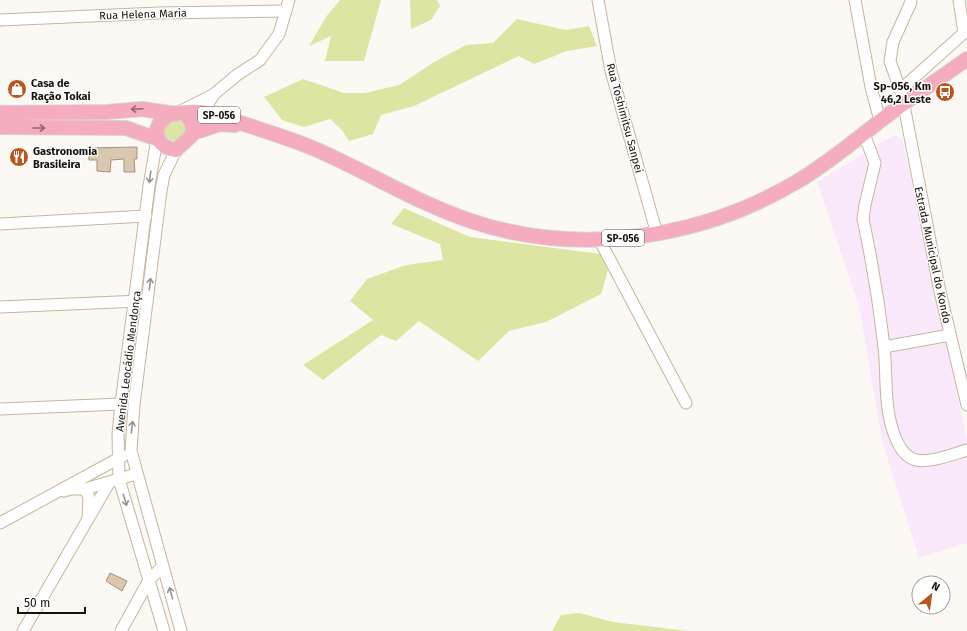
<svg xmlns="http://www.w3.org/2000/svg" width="967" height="631" font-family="'Fira Sans',sans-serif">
<rect width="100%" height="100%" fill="#fcf9f4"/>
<path fill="#fae9fb" d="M894,135L902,138L967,439V543L919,558L882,441L859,306L817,182Z"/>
<g fill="#dee5a2">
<path d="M340,0H381L364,61H325L331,36L309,46L326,17Z"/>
<path d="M410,0H437L440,6L431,20L411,29Z"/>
<path d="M517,19L566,30L589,26L597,46L567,51L534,64L519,56L414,106L381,115L373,134L349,141L342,130L330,119L304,127L282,120L264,97L303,79L344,93H365L399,85L436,61L466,45L493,43Z"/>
<path d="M180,119L185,121L187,129L180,139L167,142L162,130L169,122Z"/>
<path d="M404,208L470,237L601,254L608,270L601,294L546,322L509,331L478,361L419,321L396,341L381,335L323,380L303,365L373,320L350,301L367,279L406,265L443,260L440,244L391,224Z"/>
<path d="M579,613L613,622L688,631H552L561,615Z"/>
</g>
<g fill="#d9c8af" stroke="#a2937b">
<path d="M137,147V159H134L135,172H124V159L111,160L110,172L97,171V160H89L88,148Z"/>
<path d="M110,573L127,581L122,591L106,581Z"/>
</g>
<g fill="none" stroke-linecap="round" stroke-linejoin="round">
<g stroke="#c6b69d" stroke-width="13">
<g id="minor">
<path d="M598,0L611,71L657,234"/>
<path d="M855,0L871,87L880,121"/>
<path d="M959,0L964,33"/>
<path d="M0,20L159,13L286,11"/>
<path d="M967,30L908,83L902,95L939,287L967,405"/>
<path d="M213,95L237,75L260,60L279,34L289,0"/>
<path d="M902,95L890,61L893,42L911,2"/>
<path d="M181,111L213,95L193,134"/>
<path d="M864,134L875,163L865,205L863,219C872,261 879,303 884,346C887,373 884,401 892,428C895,438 901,453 911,458C924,466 953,454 967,450"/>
<path d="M157,139L149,186L121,404L118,434L119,479L164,631"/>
<path d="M176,150L164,175L161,191L134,405L131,451L181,631"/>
<path d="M0,224L146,216"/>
<path d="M600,241L686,403"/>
<path d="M0,307L141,301"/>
<path d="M884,347L950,335"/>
<path d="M0,409L121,404"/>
<path d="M85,489L89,497L88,518"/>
<path d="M64,491L71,489H85L136,474"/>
<path d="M0,523L123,456"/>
<path d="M23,631L109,483"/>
<path d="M121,631L149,580L163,566"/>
</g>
</g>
<g stroke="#d5d5d3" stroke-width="16">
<g id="major">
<path d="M0,113L107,112L142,109L176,114"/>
<path d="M186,113L192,124L193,134L176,150C150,146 152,120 173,114C203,107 222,117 250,126C272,133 294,140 315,149C368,172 417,203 471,221C578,257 701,239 798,181C827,164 853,142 880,121C908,99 938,80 967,59"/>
<path d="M0,127L126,128L157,139"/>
<path d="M193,133L220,124L235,125"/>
</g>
</g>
<use href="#minor" stroke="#fff" stroke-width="11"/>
<use href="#major" stroke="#f5acbe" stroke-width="14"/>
</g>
<defs><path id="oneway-shaft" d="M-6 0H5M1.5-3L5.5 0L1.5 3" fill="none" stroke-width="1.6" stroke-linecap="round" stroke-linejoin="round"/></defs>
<g stroke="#92676d">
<use href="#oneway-shaft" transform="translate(137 109) rotate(177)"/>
<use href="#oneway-shaft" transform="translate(39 128)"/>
</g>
<g stroke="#979591">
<use href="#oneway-shaft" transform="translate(150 177) rotate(98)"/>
<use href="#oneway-shaft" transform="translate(150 284) rotate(-83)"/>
<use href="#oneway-shaft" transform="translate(132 427) rotate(-84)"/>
<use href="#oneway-shaft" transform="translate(125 500) rotate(73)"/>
<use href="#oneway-shaft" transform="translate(171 593) rotate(-105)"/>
</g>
<defs>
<g id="shop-disc" transform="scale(1)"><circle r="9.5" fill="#b8561b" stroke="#fff"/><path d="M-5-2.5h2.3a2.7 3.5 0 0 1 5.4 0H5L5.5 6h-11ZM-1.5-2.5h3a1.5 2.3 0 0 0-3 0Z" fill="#fff"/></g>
<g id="bus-disc" transform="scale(1)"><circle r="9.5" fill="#b8561b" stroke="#fff"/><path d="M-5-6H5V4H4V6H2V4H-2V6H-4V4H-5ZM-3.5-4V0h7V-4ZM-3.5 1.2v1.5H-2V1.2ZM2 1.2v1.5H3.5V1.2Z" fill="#fff"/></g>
<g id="restaurant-disc" transform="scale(1)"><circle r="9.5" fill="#b8561b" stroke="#fff"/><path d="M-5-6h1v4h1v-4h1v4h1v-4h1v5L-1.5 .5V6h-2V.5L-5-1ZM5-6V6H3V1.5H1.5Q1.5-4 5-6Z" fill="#fff"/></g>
</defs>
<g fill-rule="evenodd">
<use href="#shop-disc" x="17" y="89"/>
<use href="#bus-disc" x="945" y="92"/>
<use href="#restaurant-disc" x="19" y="157"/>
</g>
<g text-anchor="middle" stroke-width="3" stroke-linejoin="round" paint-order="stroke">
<g fill="#fff" stroke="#5d5a54" stroke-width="1">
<rect x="198" y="107" width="42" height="16" rx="3"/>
<rect x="602" y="230" width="42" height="16" rx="3"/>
</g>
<g font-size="10" font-weight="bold" fill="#18130a">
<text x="219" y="119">SP-056</text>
<text x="623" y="242">SP-056</text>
</g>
<g font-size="11" fill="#18130a" stroke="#fff">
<text transform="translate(143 14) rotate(-2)" y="4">Rua Helena Maria</text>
<text transform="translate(625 118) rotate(75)" y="4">Rua Toshimitsu Sanpei</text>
<text transform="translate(933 255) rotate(78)" y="4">Estrada Municipal do Kondo</text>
<text transform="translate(128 361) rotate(-83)" y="4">Avenida Leocádio Mendonça</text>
</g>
<g font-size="11" font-weight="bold" fill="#18130a" stroke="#fff" text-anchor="start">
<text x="31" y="87">Casa de<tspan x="31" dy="13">Ração Tokai</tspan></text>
<text x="931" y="90" text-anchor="end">Sp-056, Km<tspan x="931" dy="13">46,2 Leste</tspan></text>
<text x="33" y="155">Gastronomia<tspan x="33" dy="13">Brasileira</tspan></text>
</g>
</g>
<g transform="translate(931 595) rotate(29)"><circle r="19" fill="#ffffff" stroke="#a3a19d"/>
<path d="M0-3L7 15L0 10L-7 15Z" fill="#b8561b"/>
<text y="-6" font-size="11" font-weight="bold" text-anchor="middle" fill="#18130a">N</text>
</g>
<path d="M18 607v6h67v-6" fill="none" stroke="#18130a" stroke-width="2"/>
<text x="24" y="607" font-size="12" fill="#18130a" stroke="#ffffff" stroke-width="3" paint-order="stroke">50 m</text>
</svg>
